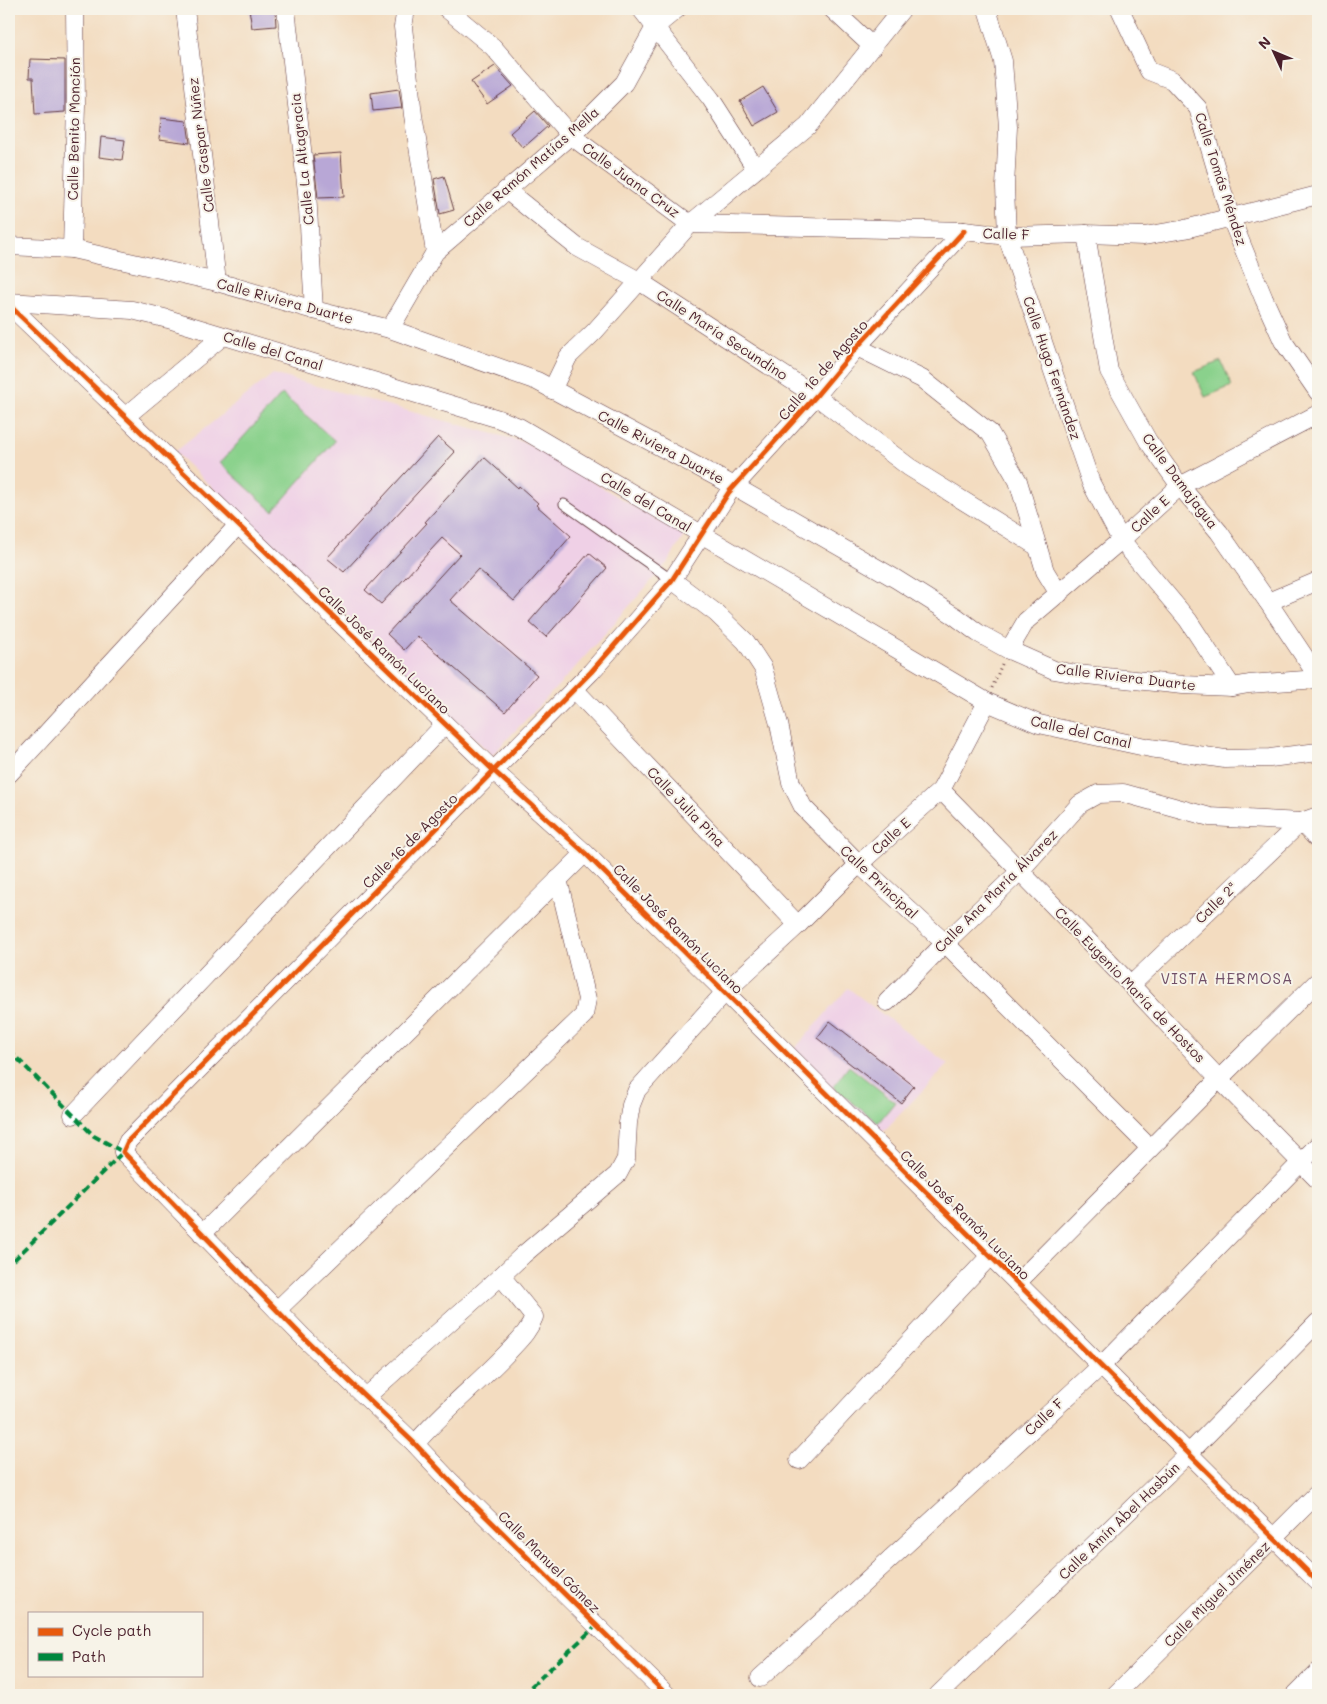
<svg xmlns="http://www.w3.org/2000/svg" width="1327" height="1704" font-family="Mali,sans-serif">
<rect width="100%" height="100%" fill="#f7f3e8"/>
<filter id="ink" filterUnits="userSpaceOnUse"><feTurbulence type="fractalNoise" baseFrequency=".02" numOctaves="2"/><feDisplacementMap in="SourceGraphic" scale="10" xChannelSelector="R" yChannelSelector="G"/><feConvolveMatrix kernelMatrix="1 2 1 2 8 2 1 2 1" color-interpolation-filters="sRGB"/></filter>
<filter id="wash" filterUnits="userSpaceOnUse"><feTurbulence type="fractalNoise" baseFrequency=".0096" numOctaves="4" result="noise"/><feDisplacementMap in="SourceGraphic" scale="20" xChannelSelector="R" yChannelSelector="G"/><feGaussianBlur stdDeviation="1.12" result="paint"/><feColorMatrix in="noise" values="0 0 0 0 0 0 0 0 0 0 0 0 0 0 0 0 0 1.4 0 .05"/><feComposite in="paint" operator="in"/></filter>
<g filter="url(#wash)">
<rect width="100%" height="100%" fill="#f3dcc0"/>
<g fill="#efd0e6">
<path d="M273,374L527,443L684,536L668,562L572,671L492,755L175,452Z"/>
<path d="M848,988L948,1064L880,1135L791,1053Z"/>
</g>
<g fill="#8ad18c" stroke="#6a785c">
<path d="M1221,361L1232,386L1205,397L1194,372Z"/>
<path d="M282,394L335,441L273,511L220,463Z"/>
<path d="M849,1066L895,1102L878,1123L833,1087Z"/>
</g>
<g id="blocks">
<g fill="#b8a7d6">
<path d="M249,9H275L276,26L252,28Z"/>
<path d="M30,59L65,60V112L35,114L33,78H29Z"/>
<path d="M495,66L513,86L487,104L471,82Z"/>
<path d="M763,87L778,112L754,126L740,101Z"/>
<path d="M399,89L402,108L373,111L371,93Z"/>
<path d="M535,111L548,126L523,148L510,133Z"/>
<path d="M161,118L187,121L190,143L159,139Z"/>
<path d="M101,137L125,140L122,160L99,157Z"/>
<path d="M341,153L344,197L318,198L313,155Z"/>
<path d="M444,176L454,210L440,214L434,179Z"/>
<path d="M438,437L455,452L344,572L327,558Z"/>
<path d="M484,457L518,488L519,486L538,503L536,505L571,536L514,601L478,569L450,600L537,675L505,712L417,636L404,650L387,634L460,554L442,538L381,604L365,590L427,523L425,522Z"/>
<path d="M589,553L607,568L546,637L529,622Z"/>
<path d="M830,1021L914,1086L901,1103L817,1038Z"/>
</g>
</g>
</g>
<g filter="url(#ink)">
<use href="#blocks" fill-opacity="0" stroke="#633b41" stroke-width="1"/>
<g fill="none" stroke-linecap="round" stroke-linejoin="round">
<g stroke="#633b41" stroke-width="11">
<path id="service" d="M564,504L672,580"/>
</g>
<g stroke="#633b41" stroke-width="19">
<g id="minor">
<path d="M185,9L217,282"/>
<path d="M286,9L307,192L314,310"/>
<path d="M406,9L403,27L413,115L435,252"/>
<path d="M447,9L493,47L570,135L690,224L964,231L1007,236L1086,234L1144,236L1185,229L1318,195"/>
<path d="M641,9L711,99L756,169"/>
<path d="M832,9L873,47"/>
<path d="M987,9L1003,61L1008,127L1005,187L1007,236L1091,483L1121,540L1188,620L1232,687"/>
<path d="M1120,9L1149,71L1172,80L1198,108L1230,216L1264,299L1283,341L1318,392"/>
<path d="M506,190L577,247L639,281L816,396L909,467L1038,547"/>
<path d="M1086,234L1109,371L1148,441L1180,486L1219,532L1268,602L1318,677"/>
<path d="M9,246L72,249L217,282L314,310L390,329L537,381L734,486L896,579L955,616L978,633L1009,650L1054,670L1077,674L1183,685L1232,687L1249,684L1318,679"/>
<path d="M72,249L76,105L75,9"/>
<path d="M9,302L132,310L168,319L499,419L519,427L987,702L1039,724L1150,748L1225,759L1270,758L1318,752"/>
<path d="M9,305L494,771L585,853L1318,1582"/>
<path d="M390,329L435,252L579,128L624,83L655,27L677,9"/>
<path d="M857,347L922,379L990,433L1018,481L1045,571L1059,594"/>
<path d="M552,390L568,357L595,331L690,224L808,126L902,9"/>
<path d="M125,417L223,336"/>
<path d="M672,580L716,613L746,642L763,668L779,724L791,783L803,807L859,864L945,943L1150,1148"/>
<path d="M1268,602L1318,581"/>
<path d="M1009,650L1026,621L1121,540L1180,486L1318,414"/>
<path d="M574,689L798,925"/>
<path d="M9,774L238,525"/>
<path d="M941,790L1131,985L1219,1079L1318,1180"/>
<path d="M1131,985L1301,822L1318,840"/>
<path d="M887,1002L945,943L1020,871L1080,804L1098,794L1123,793L1210,817L1301,822L1318,816"/>
<path d="M73,1115L445,724"/>
<path d="M202,1234L585,853"/>
<path d="M1017,1283L1219,1079L1318,981"/>
<path d="M277,1310L584,1015L587,999L558,879"/>
<path d="M366,1397L501,1276"/>
<path d="M415,1444C444,1410 479,1383 509,1351C519,1340 529,1331 534,1317L501,1276L523,1255L618,1174L626,1159L628,1123L631,1105L637,1090L725,992L798,925L859,864L941,790L987,702"/>
<path d="M799,1460L990,1256"/>
<path d="M760,1678L1101,1366L1318,1145"/>
<path d="M667,1695L448,1479L415,1444L303,1337L123,1152L128,1141L591,672L672,580L729,492L816,396L857,347L964,231"/>
<path d="M938,1695L1189,1453L1318,1322"/>
<path d="M1115,1695L1318,1493"/>
<path d="M1295,1695L1318,1672"/>
</g>
</g>
<path stroke="#633b41" stroke-width="3" stroke-dasharray="1 4" stroke-linecap="butt" d="M992,688L1002,664"/>
<use href="#service" stroke="#fff" stroke-width="9"/>
<use href="#minor" stroke="#fff" stroke-width="18"/>
<g stroke="#00873e" stroke-width="4" stroke-dasharray="8 4" stroke-linecap="butt">
<path d="M9,1050L94,1136L123,1152L9,1265"/>
<path d="M522,1695L597,1625"/>
</g>
<g stroke="#f7f3e8" stroke-width="8">
<g id="cycleway">
<path d="M9,305L494,771L585,853L1318,1582"/>
<path d="M667,1695L448,1479L415,1444L303,1337L123,1152L128,1141L591,672L672,580L729,492L816,396L857,347L964,231"/>
</g>
</g>
<use href="#cycleway" stroke="#e8590c" stroke-width="5"/>
</g>
</g>
<g text-anchor="middle" stroke-width="4" stroke-linejoin="round" paint-order="stroke">
<g font-size="14" fill="#4a1f2b" stroke="#f7f3e8">
<text transform="translate(74 129) rotate(-89)" y="5">Calle Benito Monción</text>
<text transform="translate(201 145) rotate(-97)" y="5">Calle Gaspar Núñez</text>
<text transform="translate(302 159) rotate(-96)" y="5">Calle La Altagracia</text>
<text transform="translate(531 167) rotate(-41)" y="5">Calle Ramón Matías Mella</text>
<text transform="translate(1221 179) rotate(72)" y="5">Calle Tomás Méndez</text>
<text transform="translate(631 180) rotate(36)" y="5">Calle Juana Cruz</text>
<text transform="translate(1006 234) rotate(2)" y="5">Calle F</text>
<text transform="translate(285 301) rotate(15)" y="5">Calle Riviera Duarte</text>
<text transform="translate(722 335) rotate(33)" y="5">Calle María Secundino</text>
<text transform="translate(273 351) rotate(17)" y="5">Calle del Canal</text>
<text transform="translate(1052 368) rotate(71)" y="5">Calle Hugo Fernández</text>
<text transform="translate(823 370) rotate(-49)" y="5">Calle 16 de Agosto</text>
<text transform="translate(661 447) rotate(28)" y="5">Calle Riviera Duarte</text>
<text transform="translate(1180 481) rotate(53)" y="5">Calle Damajagua</text>
<text transform="translate(646 502) rotate(31)" y="5">Calle del Canal</text>
<text transform="translate(1150 514) rotate(-43)" y="5">Calle E</text>
<text transform="translate(384 650) rotate(44)" y="5">Calle José Ramón Luciano</text>
<text transform="translate(1126 677) rotate(7)" y="5">Calle Riviera Duarte</text>
<text transform="translate(1081 732) rotate(13)" y="5">Calle del Canal</text>
<text transform="translate(686 807) rotate(46)" y="5">Calle Julia Pina</text>
<text transform="translate(891 836) rotate(-42)" y="5">Calle E</text>
<text transform="translate(410 841) rotate(-45)" y="5">Calle 16 de Agosto</text>
<text transform="translate(879 882) rotate(43)" y="5">Calle Principal</text>
<text transform="translate(996 891) rotate(-45)" y="5">Calle Ana María Álvarez</text>
<text transform="translate(1216 903) rotate(-44)" y="5">Calle 2ª</text>
<text transform="translate(678 929) rotate(45)" y="5">Calle José Ramón Luciano</text>
<text transform="translate(1130 985) rotate(46)" y="5">Calle Eugenio María de Hostos</text>
<text transform="translate(965 1215) rotate(45)" y="5">Calle José Ramón Luciano</text>
<text transform="translate(1044 1417) rotate(-43)" y="5">Calle F</text>
<text transform="translate(1119 1521) rotate(-44)" y="5">Calle Amín Abel Hasbún</text>
<text transform="translate(549 1562) rotate(45)" y="5">Calle Manuel Gómez</text>
<text transform="translate(1217 1594) rotate(-45)" y="5">Calle Miguel Jiménez</text>
</g>
<g font-size="15" letter-spacing="1" fill="#704f67" stroke="#f7f3e8">
<text x="1227" y="984">VISTA HERMOSA</text>
</g>
</g>
<rect width="1327" height="1704" fill="none" stroke="#f7f3e8" stroke-width="30"/>
<rect x="28" y="1612" width="175" height="65" fill="#f7f3e8" stroke="#b29e9c"/>
<rect x="38" y="1628" width="25" height="8" fill="#e8590c" stroke="#b29e9c"/>
<text x="72" y="1636" font-size="15" fill="#4a1f2b">Cycle path</text>
<rect x="38" y="1653" width="25" height="8" fill="#00873e" stroke="#b29e9c"/>
<text x="72" y="1662" font-size="15" fill="#4a1f2b">Path</text>
<g transform="translate(1274 52) rotate(314)" stroke="#f7f3e8" stroke-width="4" paint-order="stroke">
<path d="M0-4L9 19L0 12L-9 19Z" fill="#4a1f2b"/>
<text y="-8" font-size="14" font-weight="bold" text-anchor="middle" fill="#4a1f2b">N</text>
</g>
</svg>
